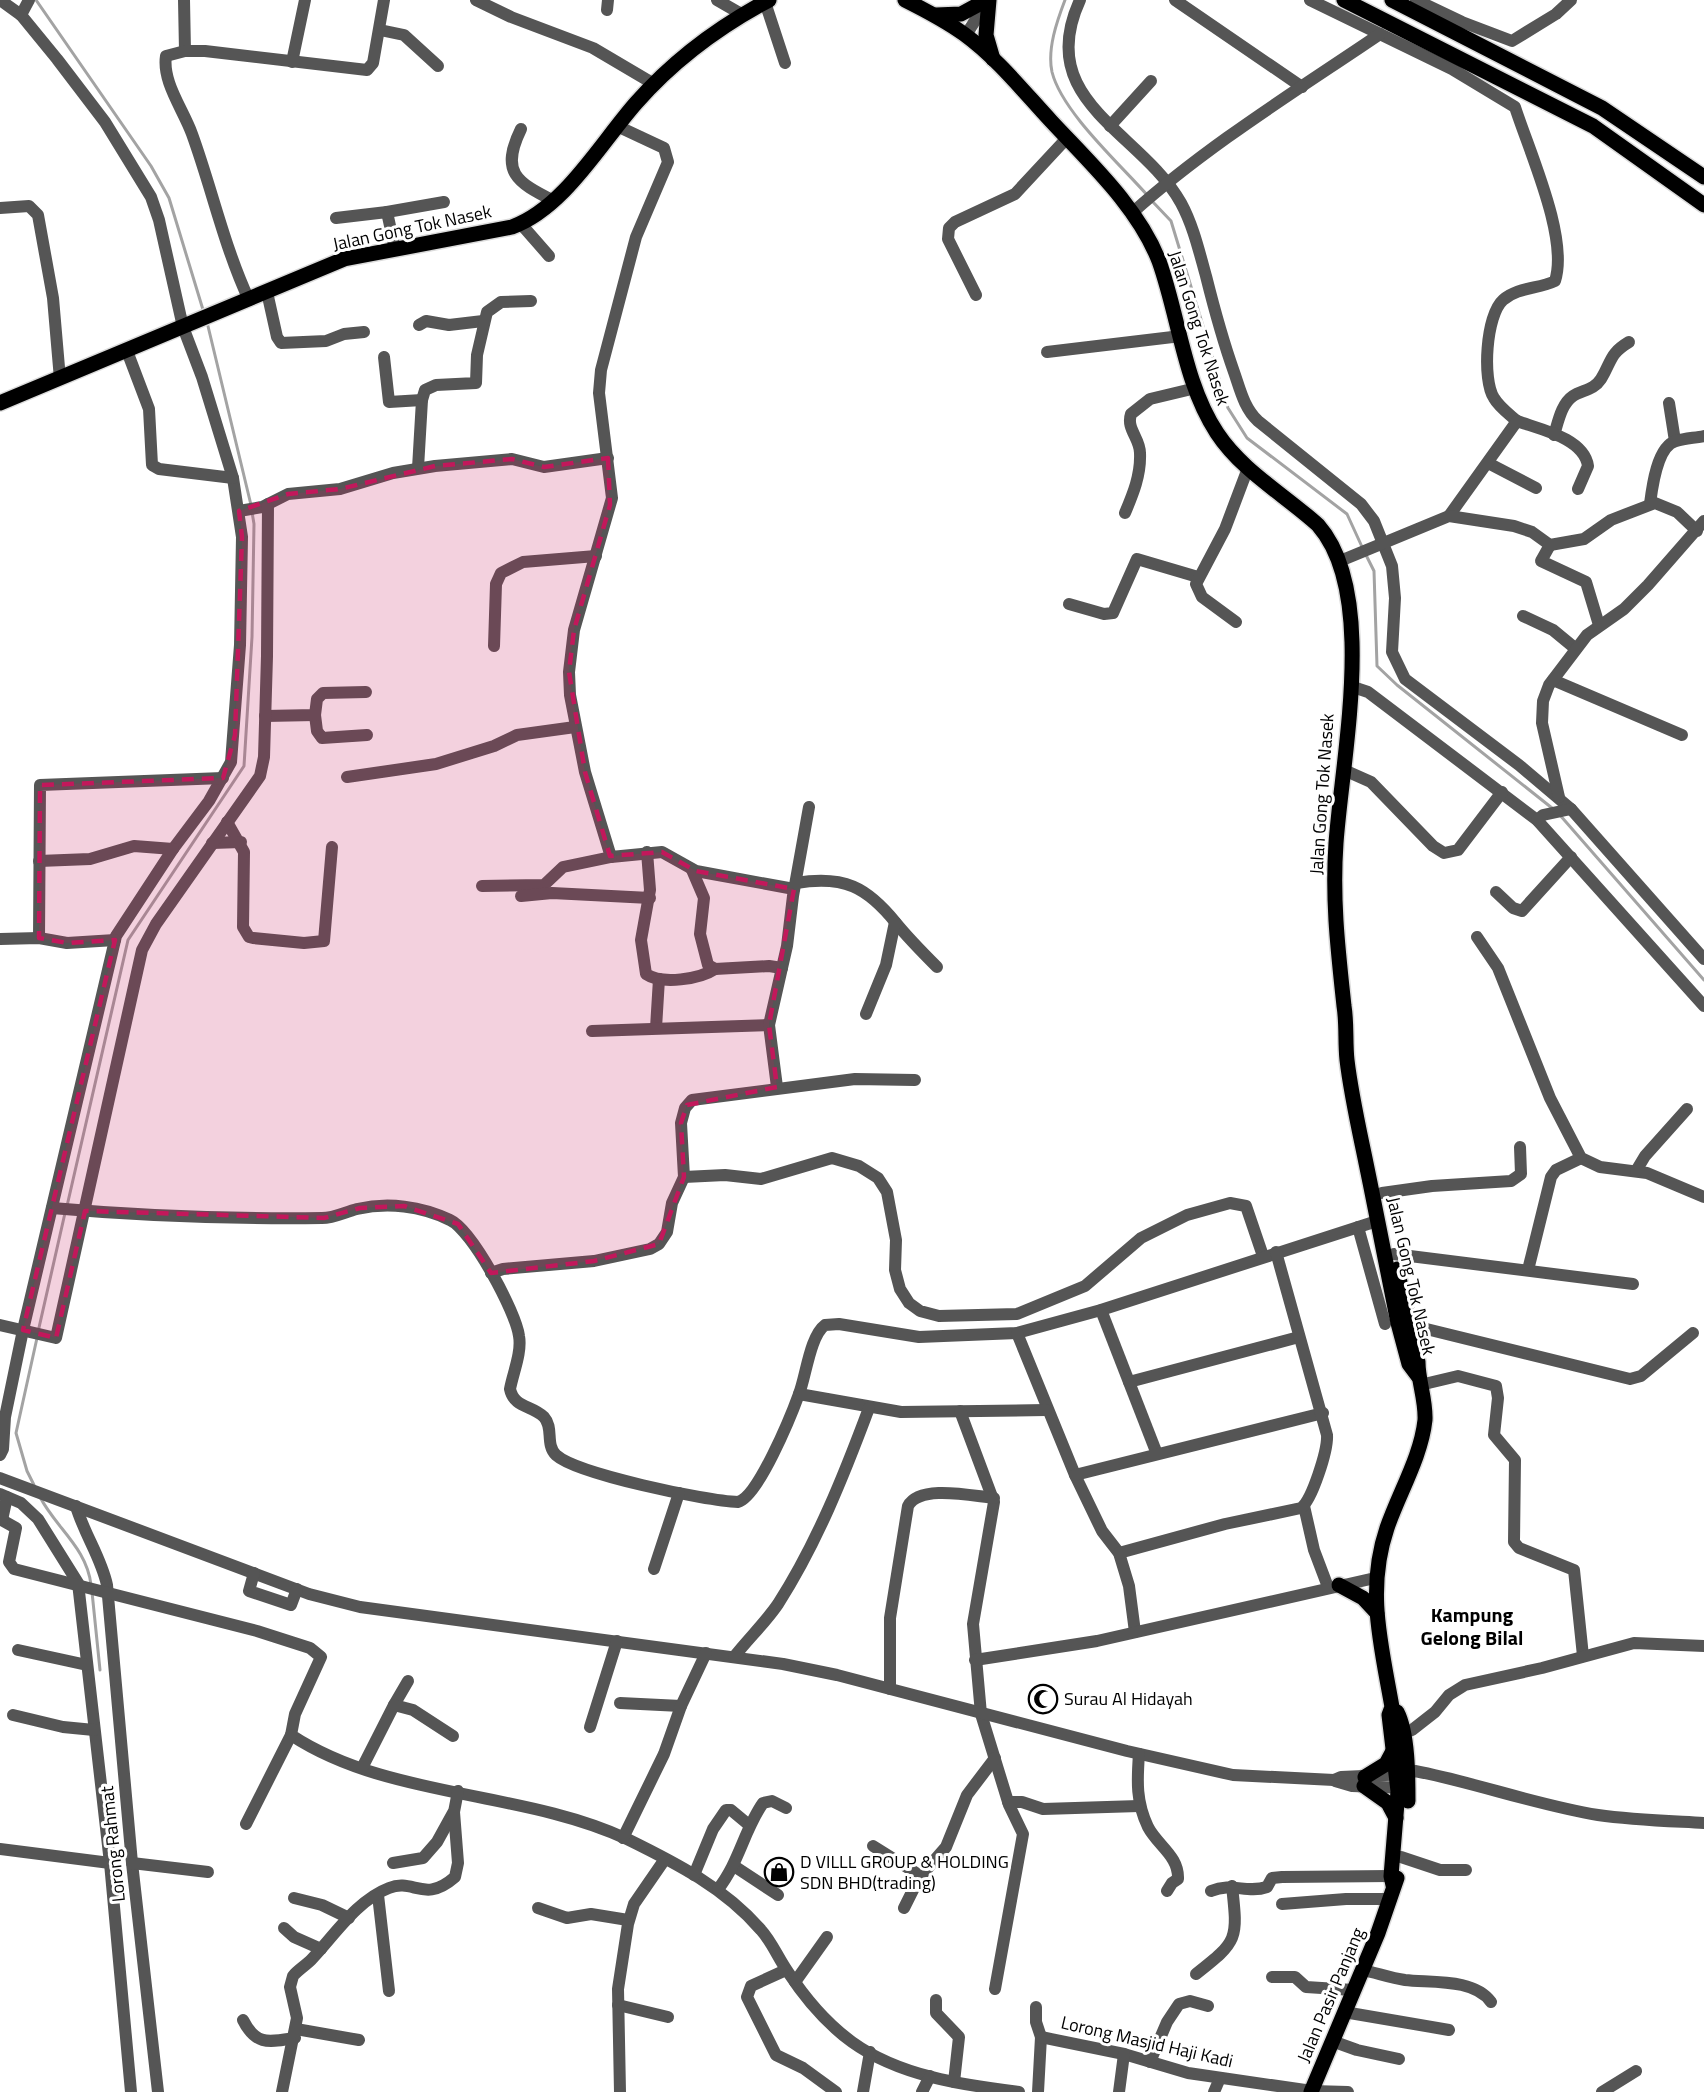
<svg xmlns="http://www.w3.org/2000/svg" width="1704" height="2092" font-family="'Titillium Web',sans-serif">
<rect width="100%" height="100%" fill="#fff"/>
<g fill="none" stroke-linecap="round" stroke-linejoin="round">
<g stroke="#a3a3a3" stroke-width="3">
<path d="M36,0L151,166L169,198L204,313"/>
<path d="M1065,0C1057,21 1047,49 1052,72C1062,112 1120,164 1148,196"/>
<path d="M1152,201L1171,221L1228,408L1247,438L1347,514L1363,549"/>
<path d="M207,322L251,505"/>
<path d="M1366,555L1374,571L1377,666L1397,685L1552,808"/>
<path d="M1559,814L1704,980"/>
<path d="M67,1206L128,940L244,766L252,637L254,524L252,512"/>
<path d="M38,1332L65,1213"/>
<path d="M34,1485L27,1471L16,1433L37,1338"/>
<path d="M40,1497C56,1528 87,1548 91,1585"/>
<path d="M92,1592L100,1670"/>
</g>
<g stroke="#dbdbdb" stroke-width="18">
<g id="major">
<path d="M905,0C925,10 946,21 964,34C997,58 1024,92 1051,121C1090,163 1138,207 1159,261C1179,317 1184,383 1217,433C1242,471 1285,495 1318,525C1378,593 1342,757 1336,843C1332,900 1338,950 1344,1006C1347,1024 1345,1042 1347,1060C1351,1094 1359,1129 1366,1163C1377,1216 1387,1269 1398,1323L1409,1364L1418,1376"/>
<path d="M989,0L986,35L993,59"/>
<path d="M1344,0L1593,126L1704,205"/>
<path d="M1392,0L1602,108L1704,177"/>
<path d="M936,15L961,14L987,0"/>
<path d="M0,403L344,259L512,227C564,208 600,144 636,103C673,61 720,26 769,0"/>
<path d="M1339,1585L1363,1598L1377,1613"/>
<path d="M1397,1712C1408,1733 1408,1777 1408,1801"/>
<path d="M1365,1777L1386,1764L1394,1749"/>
<path d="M1364,1786L1388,1803L1396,1818"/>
<path d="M1393,1885L1391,1876L1398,1791L1389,1715L1392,1707C1381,1644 1366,1590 1387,1528C1399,1493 1421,1457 1425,1420C1426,1400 1418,1381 1418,1362L1397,1269"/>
<path d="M1311,2092L1378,1933L1397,1878"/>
</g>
</g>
<g stroke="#555" stroke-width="12">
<path d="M0,0L21,15L57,59L105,122L151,197L159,220L183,327L202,377L233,478L242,537L240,645L231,762L209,801L173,849L116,936L23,1330L5,1417L3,1449L0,1455"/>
<path d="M184,0L185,51"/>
<path d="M476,0L511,17L593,48L654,84"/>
<path d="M717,0L743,15"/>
<path d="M1080,0C1033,102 1141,131 1181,203C1193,225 1199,251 1206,276C1214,308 1223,341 1234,372C1240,389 1244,408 1258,421L1361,504L1374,521L1392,566L1395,598L1392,652L1405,679L1519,765L1571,809L1704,959"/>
<path d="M1175,0L1302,87"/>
<path d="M1310,0L1452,69L1515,107C1529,151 1569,238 1555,281C1539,289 1518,287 1503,300C1486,315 1482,380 1494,398C1499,407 1509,414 1517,421"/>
<path d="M1416,0L1462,22L1512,41L1556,14L1571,0"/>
<path d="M765,2L785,63"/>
<path d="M607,10L608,0"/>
<path d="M21,15L29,0"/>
<path d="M380,30L404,35L438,66"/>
<path d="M966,35L988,0"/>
<path d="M292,62L305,0"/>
<path d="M617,126L664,148L668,162L636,237L601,370L599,393L612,498L574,630L569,672L570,695L585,772L611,857L662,852L696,871L794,889"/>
<path d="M1110,126L1151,81"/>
<path d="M521,129C500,172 516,182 554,201"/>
<path d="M0,208L29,206L38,215L53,298L60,379"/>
<path d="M387,212L444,202"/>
<path d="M1132,213C1208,145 1296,91 1380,34"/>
<path d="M336,218L387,212L395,249"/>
<path d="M521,224L549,256"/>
<path d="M267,292L277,337L281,343L326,341L344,334L364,332"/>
<path d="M976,295L948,239L949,228L955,222L1015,194L1067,138"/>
<path d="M249,300C224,246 212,189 192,134C183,109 162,82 166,56L185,51H205L367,70L373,63L384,0"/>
<path d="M419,325L426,321L449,325L483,321"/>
<path d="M127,351L149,409L152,465L159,469L233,478"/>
<path d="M1047,352L1181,336"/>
<path d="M384,357L389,402L422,400"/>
<path d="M1669,403L1675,441"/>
<path d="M1554,435C1558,423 1561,404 1573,396C1582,390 1594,390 1601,379C1612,361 1609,354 1629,342"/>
<path d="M1488,463L1536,488"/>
<path d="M418,468L422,400L425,390L436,385L476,383L477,355L487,312L501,302L531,301"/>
<path d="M1650,504C1652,488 1657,446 1676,441C1685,438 1695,438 1704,436"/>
<path d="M239,511L262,507L288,494L340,489L393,473L435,466L512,459L544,467L608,458"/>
<path d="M1125,513C1133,494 1141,475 1140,453C1140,438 1126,429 1131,414L1150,399L1196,388"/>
<path d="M1449,516L1517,421C1539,429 1584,438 1588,466L1578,489"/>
<path d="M1550,545L1541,561L1586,582L1599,625"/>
<path d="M1340,561L1449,516L1514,526L1532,532L1550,545L1584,539L1611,520L1655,503L1677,512L1697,531"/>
<path d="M1069,604L1104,614L1113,613L1137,559L1198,577"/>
<path d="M1523,616L1553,630L1576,649"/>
<path d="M1236,622L1202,597L1196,584L1225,529L1248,468"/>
<path d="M494,646L496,584L501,573L523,562L596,556"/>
<path d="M1553,680L1682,735"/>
<path d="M1350,686L1368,692L1537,820L1704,1006"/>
<path d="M315,715L317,731L322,738L367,735"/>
<path d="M265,716L315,715L317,699L323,693L366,692"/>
<path d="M1344,770L1371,782L1433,846L1444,853L1458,850L1502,792"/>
<path d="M347,777L436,764L494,746L517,735L575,727"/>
<path d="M1559,797L1542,723L1543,701L1549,685L1587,635L1624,609L1648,585L1704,521"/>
<path d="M1537,820L1543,815L1571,809"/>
<path d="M227,822L244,852L243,927L249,937L253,938L304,943L324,941L332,847"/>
<path d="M212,843L241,842"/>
<path d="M647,852L650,890L641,940L646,974C662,985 700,979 715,969"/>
<path d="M39,861L90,859L134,846L173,849"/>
<path d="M692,870L704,898L700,934L708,965L715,969L769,966L782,968"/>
<path d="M796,883C844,875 867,887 896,923C909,939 923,953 937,967"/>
<path d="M482,886L544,885L563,867L611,857"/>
<path d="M1496,892L1513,908L1522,911L1571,857"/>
<path d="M521,896L552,893L650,898"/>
<path d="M1477,937L1498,968L1550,1098L1581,1158L1600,1167L1647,1173L1704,1197"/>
<path d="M39,938L40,785L223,778"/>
<path d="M0,939L39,938L67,943L115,940"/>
<path d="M866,1014L886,965L895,922"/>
<path d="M656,1028L659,979"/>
<path d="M592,1031L769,1025"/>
<path d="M777,1087L769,1025L787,946L793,896L809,807"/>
<path d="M1636,1171L1645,1156L1687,1109"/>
<path d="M684,1177L725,1175L761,1179L832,1158L859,1166L878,1178L887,1192L896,1240L895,1270L900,1289L909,1303L920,1311L939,1316L1017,1314L1085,1286L1141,1238L1187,1215L1230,1203L1246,1206L1263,1256"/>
<path d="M1382,1193L1432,1186L1511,1181L1521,1174L1520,1147"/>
<path d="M52,1208C142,1216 232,1219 322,1218C334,1218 345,1212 357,1209C388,1202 421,1206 450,1220C472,1230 516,1312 519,1336C522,1352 513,1373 510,1389C514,1408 532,1405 544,1417C554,1428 545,1444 556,1455C577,1474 706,1501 738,1502C758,1497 791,1416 799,1394C806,1376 810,1336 825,1325L839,1324L919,1337L1017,1333L1101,1310L1377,1221"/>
<path d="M1358,1227L1385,1324"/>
<path d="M1394,1254L1633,1284"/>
<path d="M1528,1270L1551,1177L1556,1170L1581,1158"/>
<path d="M491,1273L503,1269L594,1261L650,1249L659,1244L667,1232L672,1203L684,1177L681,1123L685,1108L692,1100L855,1079L915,1080"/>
<path d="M1101,1310L1157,1454"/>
<path d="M1402,1323L1630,1379L1641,1376L1693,1333"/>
<path d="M0,1325L56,1338L142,950L156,924L260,776L264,757L267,656L268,504"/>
<path d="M1017,1333L1075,1475L1102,1531L1119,1553L1129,1586L1135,1632"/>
<path d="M1129,1382L1299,1337"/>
<path d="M1420,1385L1458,1376L1496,1386L1498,1398L1494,1435L1515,1460L1514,1542L1519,1548L1574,1570L1583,1656"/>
<path d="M799,1394L901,1412L1046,1410"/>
<path d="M960,1411L994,1502L973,1624L981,1714L1009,1805L1023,1834L995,1989"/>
<path d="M1075,1475L1323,1413"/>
<path d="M0,1478L309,1594L360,1607L783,1664L837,1675L1127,1751L1233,1775L1334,1780L1341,1777L1408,1774L1415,1771C1477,1783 1536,1805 1598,1815C1633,1820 1669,1821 1704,1823"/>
<path d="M0,1494L21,1503L38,1519L78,1583L110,1863L131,2092"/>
<path d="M76,1506C84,1534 101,1557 107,1585L132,1863L158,2092"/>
<path d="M1304,1506L1314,1550L1328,1587"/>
<path d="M0,1519L16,1528L9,1562L14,1569L257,1631L310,1648L321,1657L295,1714L291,1735C388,1799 522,1790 627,1839C676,1863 725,1888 761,1930C772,1942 778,1958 788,1972C805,1998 826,2023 852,2042C899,2076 963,2085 1019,2092"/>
<path d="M2,1520L7,1497"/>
<path d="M1119,1553L1225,1524L1301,1508C1312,1500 1328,1450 1327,1435L1276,1252"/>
<path d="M654,1569L679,1493"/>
<path d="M254,1573L249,1591L291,1605L297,1589"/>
<path d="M18,1650L87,1665"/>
<path d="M734,1657C748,1639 765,1623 778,1604C817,1543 844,1475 869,1408"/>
<path d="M975,1660L1097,1641L1375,1578"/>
<path d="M890,1689V1618L908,1506C920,1484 972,1496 994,1498"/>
<path d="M620,1703L681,1706"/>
<path d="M394,1705L408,1681"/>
<path d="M13,1715L63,1727L94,1730"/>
<path d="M590,1727L617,1641"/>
<path d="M1402,1733L1412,1730L1435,1712L1449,1695L1465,1685L1542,1668L1634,1643L1704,1646"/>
<path d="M1139,1754C1137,1781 1136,1802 1148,1827C1158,1846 1179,1856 1178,1879L1172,1883L1167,1891"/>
<path d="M362,1768L394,1705L413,1710L453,1736"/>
<path d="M1335,1781L1352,1786L1407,1788"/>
<path d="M1008,1802H1022L1043,1809L1139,1806"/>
<path d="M246,1824L291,1735"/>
<path d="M623,1838L664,1754L681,1706L706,1653"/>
<path d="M873,1846L921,1876"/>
<path d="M0,1849L110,1863"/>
<path d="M1401,1857L1440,1870H1466"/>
<path d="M132,1863L208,1872"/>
<path d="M393,1863L423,1858L437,1842L453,1813"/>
<path d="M734,1866L778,1895"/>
<path d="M694,1875L713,1829L726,1810H731L749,1825"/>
<path d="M718,1889C739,1863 744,1830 763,1803L772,1801L786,1808"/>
<path d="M1211,1891C1232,1882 1247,1894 1267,1887L1272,1878L1282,1877L1391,1876"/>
<path d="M378,1895L389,1991"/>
<path d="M294,1898L322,1905L349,1918"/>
<path d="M1282,1904L1346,1899H1388"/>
<path d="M538,1908L567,1918L591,1914L628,1920"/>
<path d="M904,1908L919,1878L946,1847L967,1795L995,1758"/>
<path d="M284,1928L294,1937L321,1949"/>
<path d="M786,1970L751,1986L747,1997L776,2055L803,2068L836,2092"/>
<path d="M1363,1970C1377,1973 1391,1978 1405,1980C1430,1983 1474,1978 1491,2002"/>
<path d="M1196,1974C1238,1941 1238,1940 1232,1886"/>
<path d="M1272,1977H1295L1306,1987L1353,1990"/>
<path d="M795,1982L827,1937"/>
<path d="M936,2000V2013L959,2037L954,2082"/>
<path d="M618,2005L668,2017"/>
<path d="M1036,2007V2022L1041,2037L1038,2092"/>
<path d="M1344,2012L1449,2030"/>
<path d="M243,2020C256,2046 269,2042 295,2038"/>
<path d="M296,2029L359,2040"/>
<path d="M1041,2037L1124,2054L1188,2073L1312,2091L1348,2092"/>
<path d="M1332,2041L1357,2050L1399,2059"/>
<path d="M1150,2062L1167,2022L1179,2004L1190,2001L1208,2006"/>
<path d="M282,2092L297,2018L290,1987L293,1976C298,1970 305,1966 311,1960C334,1936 357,1900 389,1888C414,1878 424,1904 455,1877L458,1863L454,1812L458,1791"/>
<path d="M620,2092L618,1989L628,1924L634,1904L665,1859"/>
<path d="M863,2092L870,2052"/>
<path d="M922,2092L930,2076"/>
<path d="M1119,2092L1124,2054"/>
<path d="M1214,2092L1220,2078"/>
<path d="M1602,2092L1636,2071"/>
</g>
<use href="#major" stroke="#000" stroke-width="15"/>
</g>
<path fill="#c2185b" fill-opacity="0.2" stroke="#c2185b" stroke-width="4.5" stroke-dasharray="12 8" stroke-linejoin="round" d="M608,458L610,505L574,630L569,672L585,772L610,856L662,852L696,871L794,889L769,1025L777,1087L687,1105L681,1123L684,1177L659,1244L594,1261L491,1273L458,1224L404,1206L360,1208L324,1218L85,1211L56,1338L23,1330L115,940L67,943L39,938L40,785L223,778L235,735L242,537L239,511L288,494L340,489L435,466L512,459L544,467Z"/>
<defs>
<g id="mosque-ring" transform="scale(1.5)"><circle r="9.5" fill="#fff" stroke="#000" stroke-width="1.5"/><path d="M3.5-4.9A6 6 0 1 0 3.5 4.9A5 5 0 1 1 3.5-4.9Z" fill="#000"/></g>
<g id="shop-ring" transform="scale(1.5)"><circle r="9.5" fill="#fff" stroke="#000" stroke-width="1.5"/><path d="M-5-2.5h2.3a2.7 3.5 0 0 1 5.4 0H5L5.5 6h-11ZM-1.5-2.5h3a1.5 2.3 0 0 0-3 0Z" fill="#000"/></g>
</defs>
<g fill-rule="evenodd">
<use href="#mosque-ring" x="1043" y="1699"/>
<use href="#shop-ring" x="779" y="1872"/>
</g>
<g text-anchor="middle" stroke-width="6" stroke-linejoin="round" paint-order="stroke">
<g font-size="18" fill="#000" stroke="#fff">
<text transform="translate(412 228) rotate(-12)" y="6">Jalan Gong Tok Nasek</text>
<text transform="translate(1199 328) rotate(72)" y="6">Jalan Gong Tok Nasek</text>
<text transform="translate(1322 794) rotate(-86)" y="6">Jalan Gong Tok Nasek</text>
<text transform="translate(1411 1276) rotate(77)" y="6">Jalan Gong Tok Nasek</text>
<text transform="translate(113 1844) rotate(-96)" y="6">Lorong Rahmat</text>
<text transform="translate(1331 1995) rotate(-67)" y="6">Jalan Pasir Panjang</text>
<text transform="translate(1147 2042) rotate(13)" y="6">Lorong Masjid Haji Kadi</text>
</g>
<g font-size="18" fill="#000" stroke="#fff" text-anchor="start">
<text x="1064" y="1705">Surau Al Hidayah</text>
<text x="800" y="1868">D VILLL GROUP &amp; HOLDING<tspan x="800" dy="21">SDN BHD(trading)</tspan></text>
</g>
<g font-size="20" font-weight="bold" fill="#000" stroke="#fff">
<text x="1472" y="1622">Kampung<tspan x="1472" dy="23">Gelong Bilal</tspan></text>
</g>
</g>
</svg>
